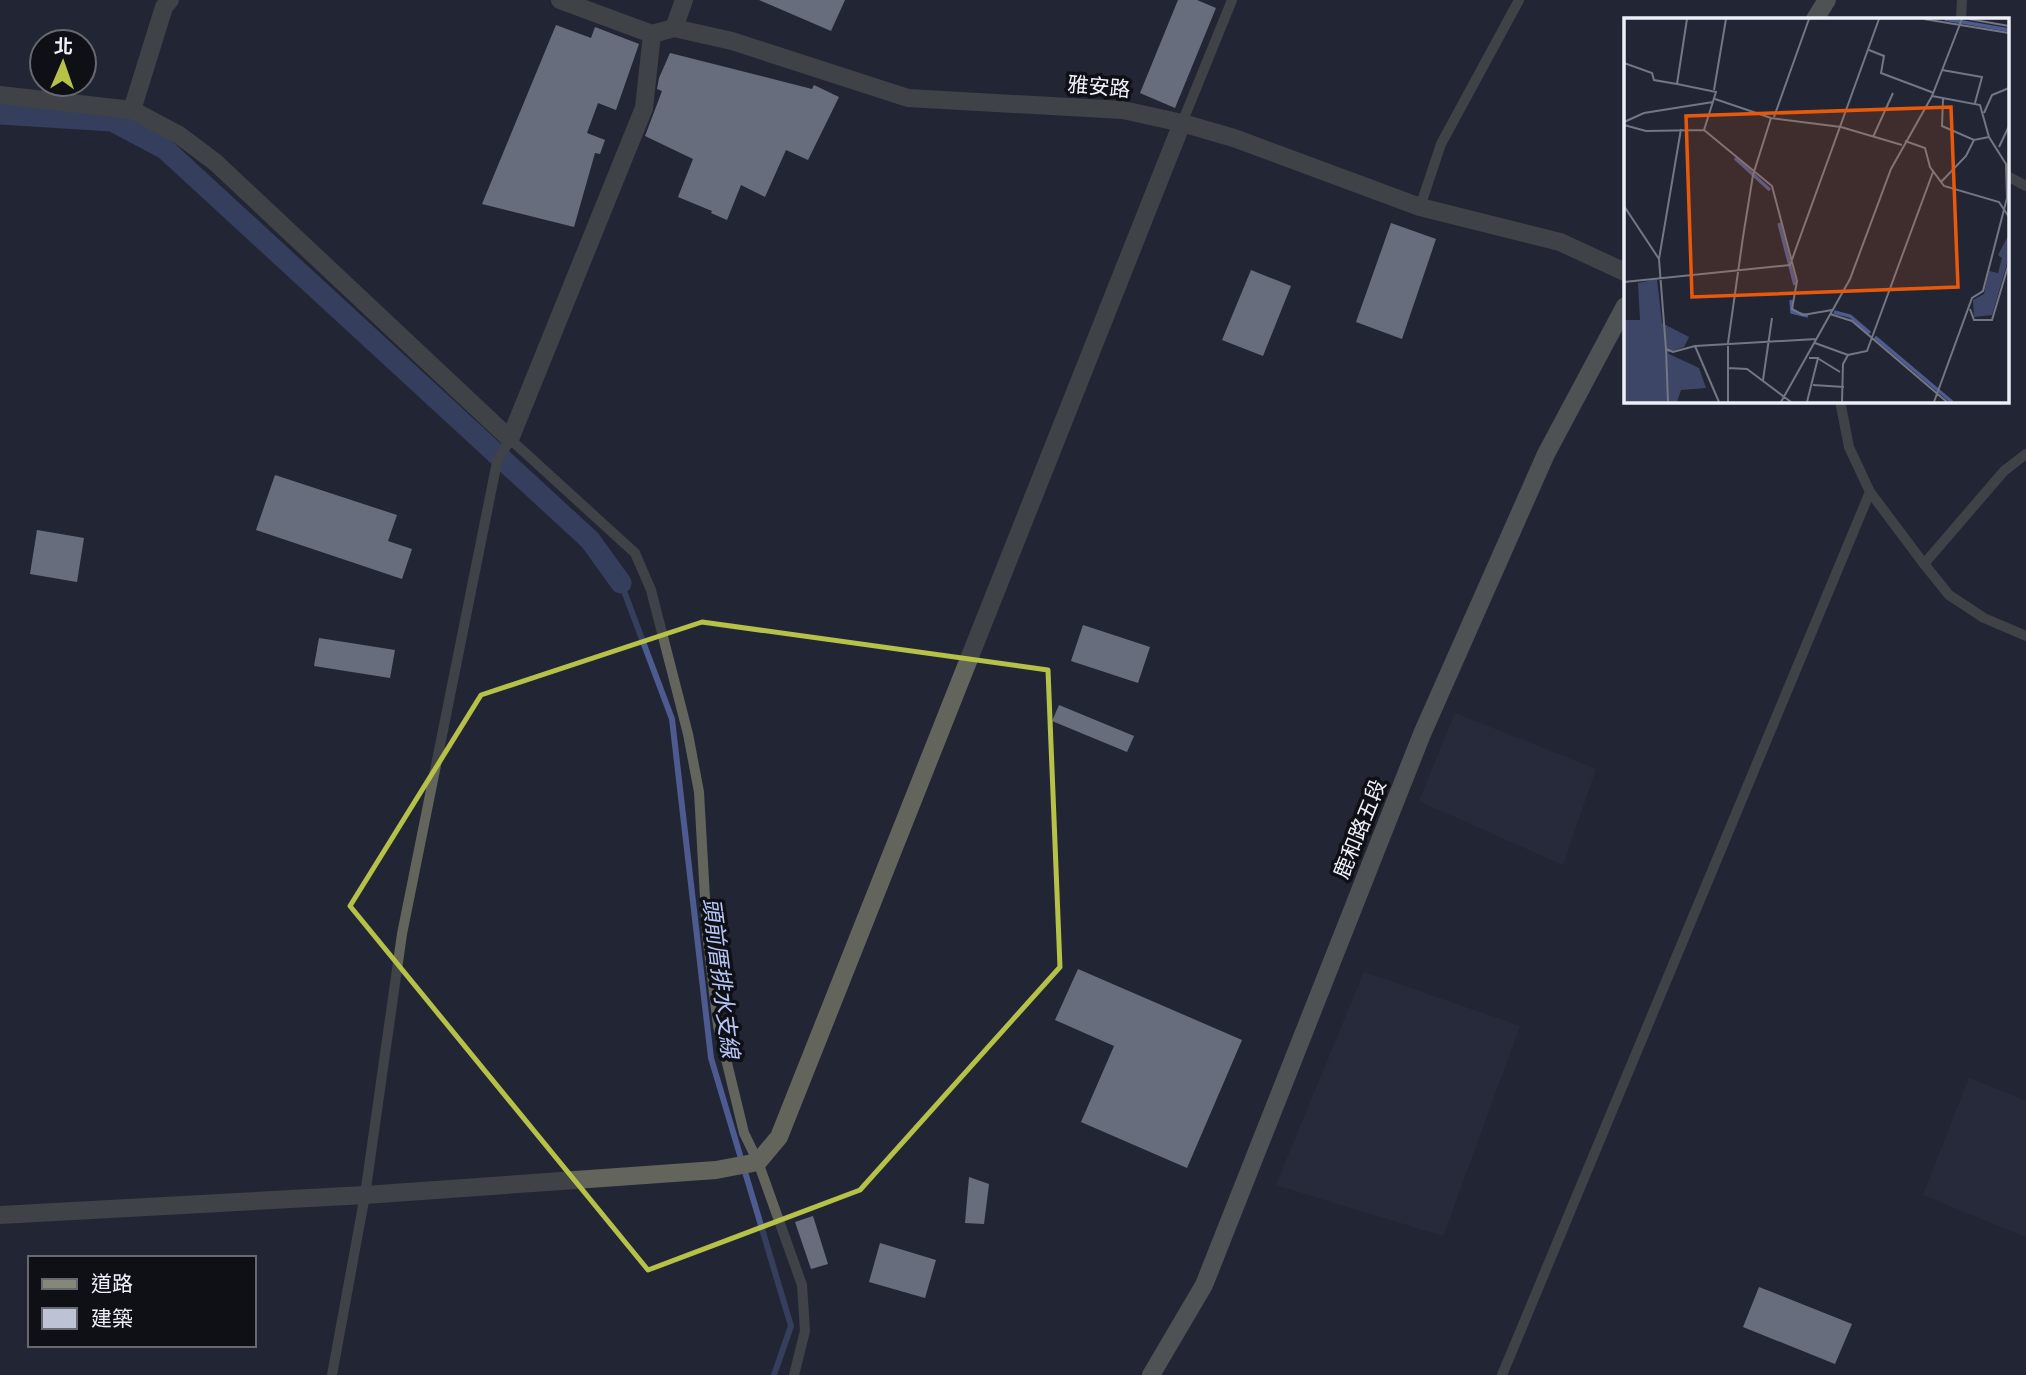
<svg xmlns="http://www.w3.org/2000/svg" width="2026" height="1375" font-family="Barlow,'Noto Sans TC',sans-serif">
<rect width="100%" height="100%" fill="#222634"/>
<g fill="#2a2f43">
<path d="M1455,713L1596,769L1563,865L1419,801Z"/>
<path d="M1364,972L1520,1026L1443,1236L1276,1185Z"/>
<path d="M1969,1078L2026,1101V1237L1923,1195Z"/>
</g>
<g fill="none" stroke-linecap="round" stroke-linejoin="round">
<path stroke="#4e5b91" stroke-width="6" d="M621,583L672,719L711,1058L791,1326L774,1375"/>
<path stroke="#4e5b91" stroke-width="21" d="M0,114L112,121L165,149L590,540L621,583"/>
</g>
<g fill="#bdc3d5">
<path d="M759,0H845L831,31Z"/>
<path d="M1178,0H1197L1216,8L1175,108L1140,93Z"/>
<path d="M556,25L591,38L595,27L639,44L616,110L598,103L587,133L605,140L600,154L595,153L574,227L482,204Z"/>
<path d="M670,53L812,89L814,85L839,97L808,160L786,150L765,197L741,185L727,220L711,213L712,211L678,197L693,159L645,136L662,91L657,89L659,78Z"/>
<path d="M1391,223L1436,239L1402,339L1356,322Z"/>
<path d="M1251,270L1291,286L1263,356L1222,340Z"/>
<path d="M275,475L397,515L388,541L412,549L402,579L256,530Z"/>
<path d="M37,530L84,538L77,582L30,574Z"/>
<path d="M1083,625L1150,647L1138,683L1071,661Z"/>
<path d="M319,638L395,650L390,678L314,666Z"/>
<path d="M1059,705L1134,736L1127,752L1052,721Z"/>
<path d="M1078,969L1242,1040L1187,1168L1081,1122L1114,1046L1055,1020Z"/>
<path d="M969,1177L989,1184L984,1224L965,1223Z"/>
<path d="M813,1216L828,1264L811,1269L795,1222Z"/>
<path d="M880,1243L936,1260L925,1298L869,1282Z"/>
<path d="M1759,1287L1852,1324L1835,1364L1743,1327Z"/>
</g>
<g fill="none" stroke-linecap="round" stroke-linejoin="round">
<g stroke="#63655d" stroke-width="10">
<path d="M1961,19L1962,0"/>
<path d="M1182,123L1232,0"/>
<path d="M2007,176L2026,186"/>
<path d="M1420,207L1441,144L1519,0"/>
<path d="M1840,401L1849,447L1870,492L1924,564L1949,595L1984,618L2026,636"/>
<path d="M1924,564L2004,471L2026,454"/>
<path d="M332,1375L365,1195L402,934L497,462L510,439L635,553L651,590L688,734L699,792L707,934L718,1026L744,1133L758,1162L802,1285L805,1331L794,1375"/>
<path d="M1502,1375L1870,492"/>
</g>
<g stroke="#63655d" stroke-width="18">
<path d="M560,0L652,34L674,28L732,41L908,98L1123,110L1182,123L1234,138L1420,207L1560,242L1625,272"/>
<path d="M674,28L684,0"/>
<path d="M0,95L132,110L179,135L215,162L510,439L644,108L652,34"/>
<path d="M132,110L164,7L170,0"/>
<path d="M0,1215L365,1195L716,1170L758,1162L779,1137L1182,123"/>
</g>
<g stroke="#85877b" stroke-width="18">
<path d="M1815,19L1827,0"/>
<path d="M1151,1375L1204,1285L1422,734L1546,454L1625,306"/>
</g>
</g>
<path d="M0 0H2026V1375H0ZM702,622L1048,670L1060,967L860,1190L648,1270L350,906L481,695Z" fill="#222634" fill-opacity=".55" fill-rule="evenodd"/>
<path fill="none" stroke="#b6c148" stroke-width="5" stroke-linejoin="round" d="M702,622L1048,670L1060,967L860,1190L648,1270L350,906L481,695Z"/>
<g text-anchor="middle" stroke-width="7" stroke-linejoin="round" paint-order="stroke">
<g font-size="21" fill="#edeff9" stroke="#0e1016">
<text transform="translate(1099 87) rotate(5)" y="7">雅安路</text>
<text transform="translate(1360 829) rotate(-68)" y="7">鹿和路五段</text>
</g>
<g font-size="23" font-style="italic" fill="#b8c6f7" stroke="#0e1016">
<text transform="translate(721 978) rotate(83)" y="8">頭前厝排水支線</text>
</g>
</g>
<g transform="translate(1624 18)">
<rect width="385" height="385" fill="#222634"/>
<path d="M385,216V239L368,297L350,299L349,282L360,276L365,253L374,255L378,240L374,237ZM33,261L38,305L65,319L60,329L43,335L75,350L82,370L57,372L53,384H0V302H16L14,265Z" fill="#3d4667"/>
<path fill="none" stroke="#4e5b91" stroke-width="3.5" d="M321,1L385,12M111,140L146,172M155,205L171,267M167,282L168,294L184,298M210,294L226,298L246,315M251,319L328,384"/>
<path fill="none" stroke="#737683" stroke-width="2" d="M63,1L53,66L92,74L80,112M300,1L385,15M345,1L385,8M245,32L260,38L257,55L310,75M0,45L28,55L30,62L53,66M318,52L358,59L351,85M90,72L102,1M308,78L356,87L365,119L382,146L383,180L359,273L348,280L310,384M91,81L147,100L217,109L278,127M319,81L318,108L350,122L365,119M360,95L368,77L385,70M150,99L185,1M0,104L20,95L89,84M0,107L22,113L80,112L148,168L173,263L168,291L179,297L208,292M57,111L35,241L42,331L49,334L71,328L95,384M249,119L269,75M281,123L301,130L306,149L320,168L375,184L385,199M375,129L385,108M317,164L342,138L350,122M0,188L35,241M0,264L166,247L255,1M346,291L350,302H368L385,245M206,296L228,303L323,384M191,325L224,337M71,328L192,321M42,331L44,384M195,341L216,354M104,350L123,351L167,384M139,362L148,300M189,367L220,369M104,384V325L119,219L129,157L147,100M157,384L226,261L267,151L308,78L338,1M183,384L194,340H185M218,384L219,346L224,337L243,333L309,154"/>
<path fill="#e8590c" fill-opacity="0.15" stroke="#e8590c" stroke-width="3.5" d="M327,89L334,269L68,279L62,98Z"/>
<rect width="385" height="385" fill="none" stroke="#edeff9" stroke-width="3.5"/>
</g>
<rect x="28" y="1256" width="228" height="91" fill="#0e1016" stroke="#676971" stroke-width="2"/>
<rect x="42" y="1279" width="35" height="10" fill="#85877b" stroke="#676971" stroke-width="2"/>
<text x="91" y="1291" font-size="21" fill="#edeff9">道路</text>
<rect x="42" y="1308" width="35" height="21" fill="#bdc3d5" stroke="#676971" stroke-width="2"/>
<text x="91" y="1326" font-size="21" fill="#edeff9">建築</text>
<g transform="translate(63 63) rotate(2)"><circle r="33" fill="#0e1016" stroke="#676971" stroke-width="2"/>
<path d="M0-5L12 26L0 18L-12 26Z" fill="#b6c148"/>
<text y="-10" font-size="19" font-weight="bold" text-anchor="middle" fill="#edeff9">北</text>
</g>
</svg>
